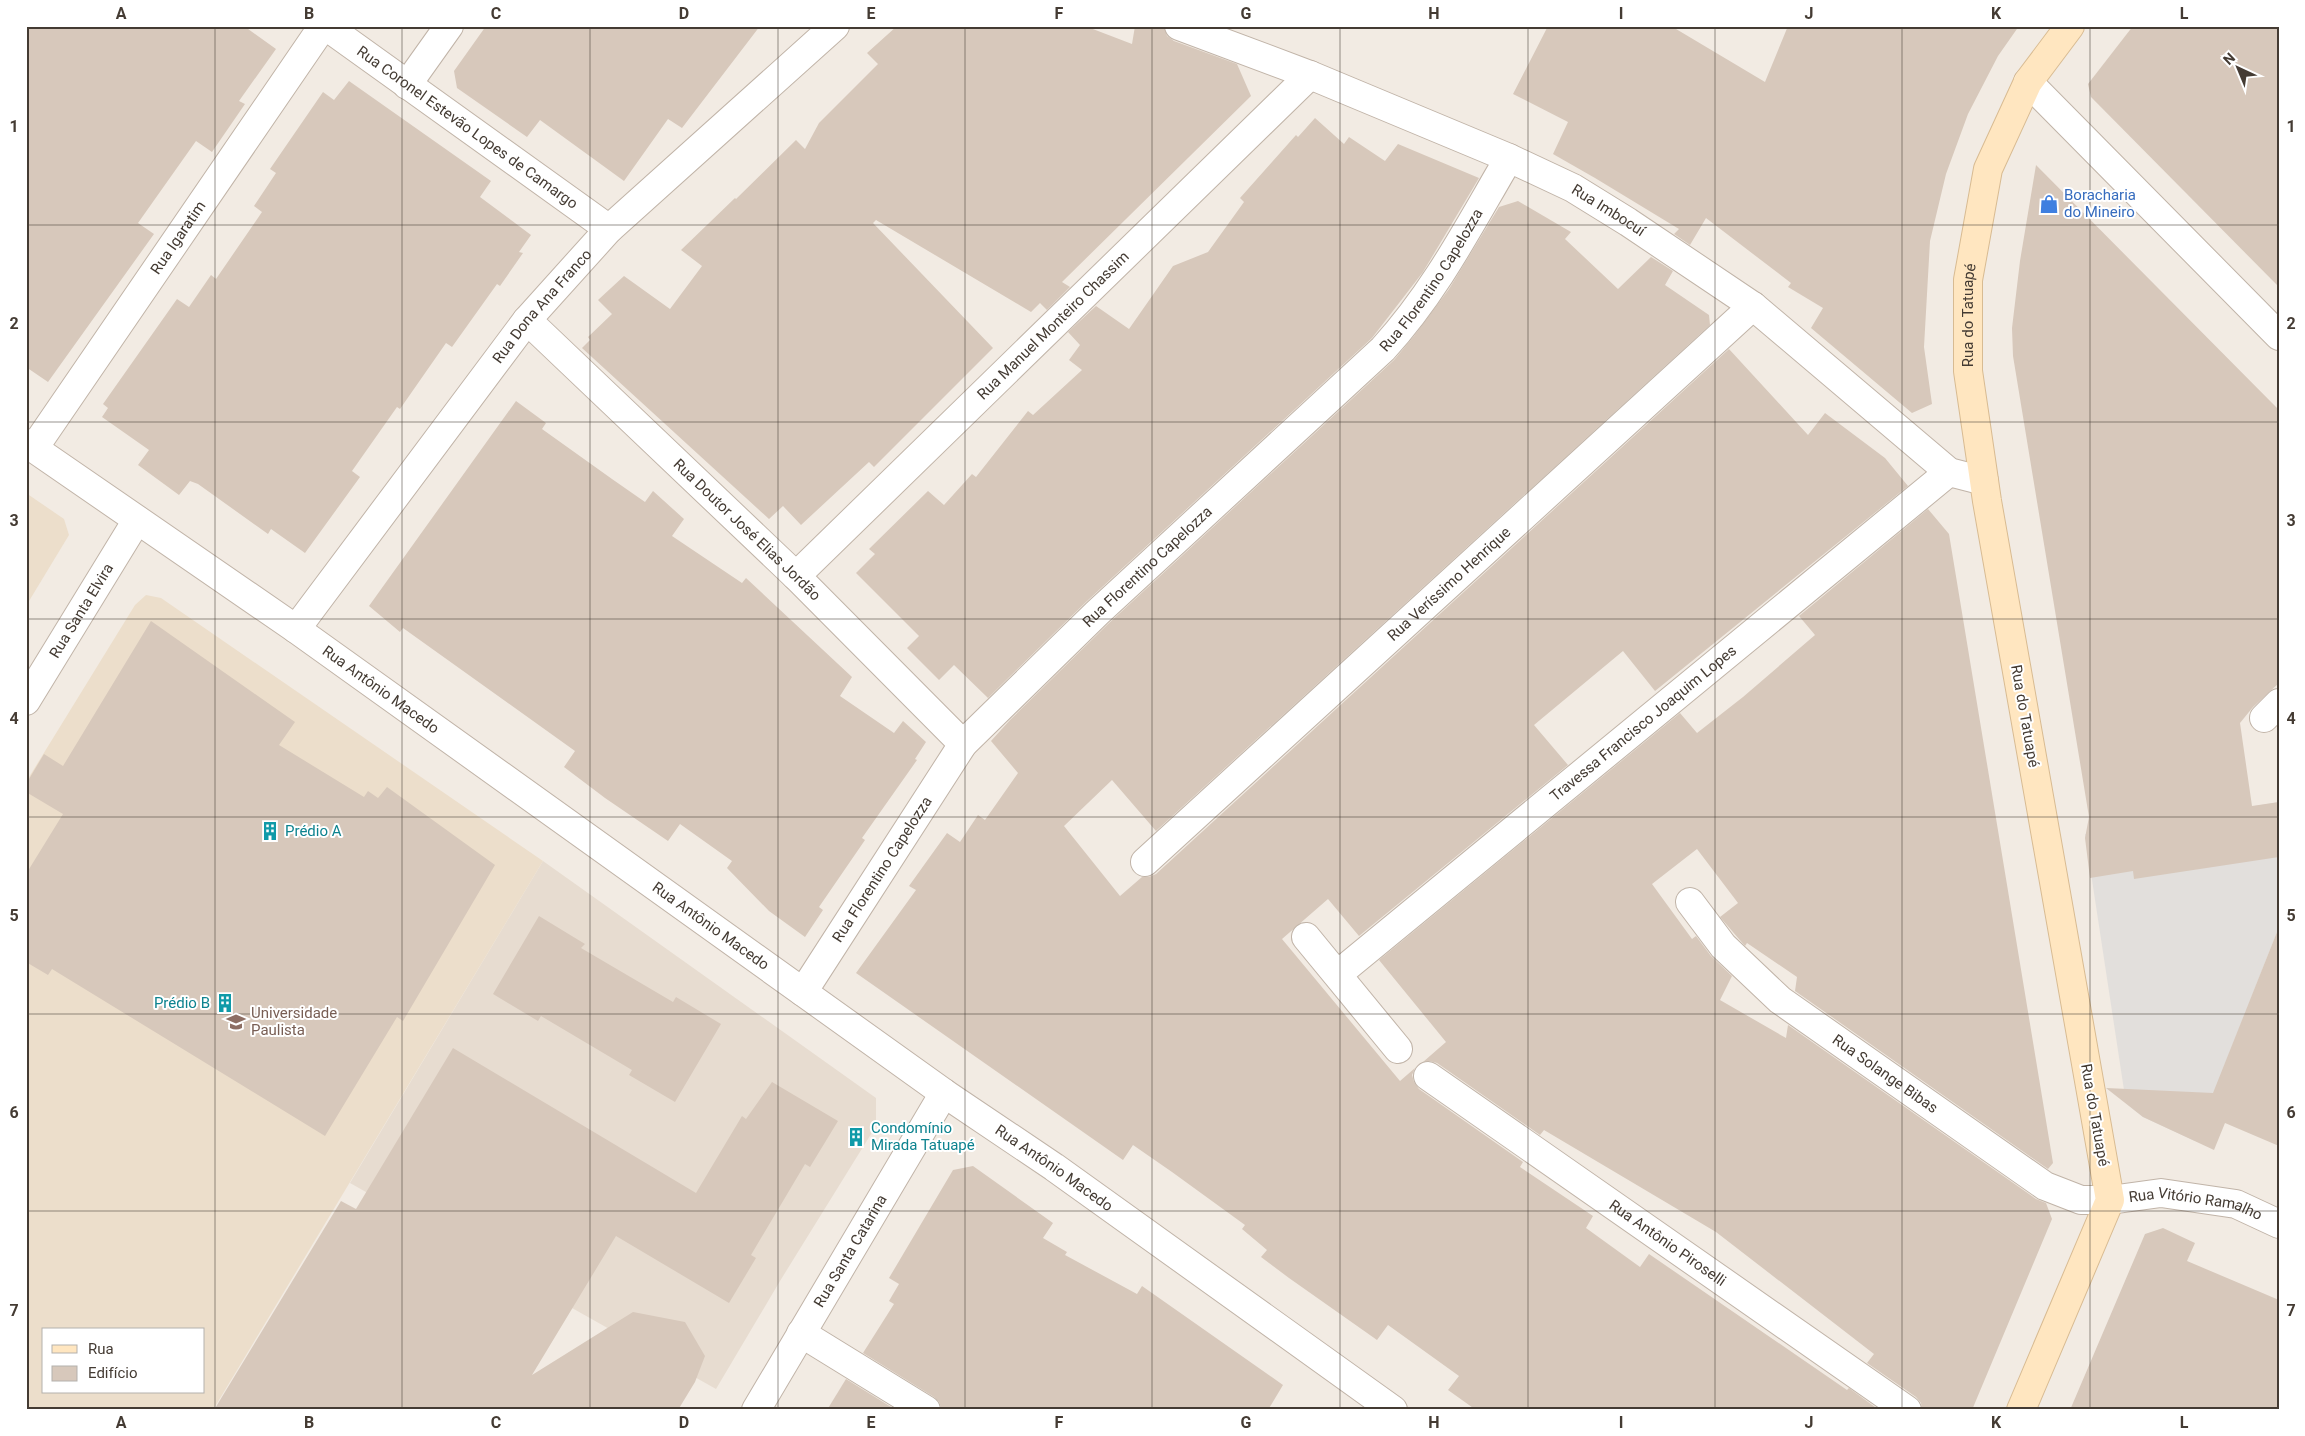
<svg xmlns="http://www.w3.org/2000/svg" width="2305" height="1436" font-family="Roboto,sans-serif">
<rect width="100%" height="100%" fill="#f2ebe3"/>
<path fill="#e7dcd0" d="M543,861L876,1098V1126L780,1281L716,1389L350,1183Z"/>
<g fill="#ecdecb" fill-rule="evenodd">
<path d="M26,493L64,519L69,535L26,606Z"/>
<path d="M146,595L161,598L543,861L213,1410H26V782L135,605ZM44,1330H204V1392H44Z"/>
</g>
<path fill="#e2dfdc" d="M2279,802V927L2195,1141L2143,1117L2133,1109L2124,1090L2085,834Z"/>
<g fill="#d7c8bb">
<path d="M26,26H244L276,49L239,101L245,104L212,152L196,141L138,223L154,234L48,382L26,367Z"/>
<path d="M486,26H760L682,128L668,119L624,181L540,120L527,137L457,88L454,71Z"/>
<path d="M897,26H1085L1132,44L1135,26H1164L1167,36L1174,41L1237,64L1251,96L1062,282L1070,287L1047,310L1040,303L1031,312L876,220L873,223L993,348L874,467L869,462L801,525L783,506L769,519L582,348L590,340L588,337L612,314L598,300L624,276L670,309L702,266L681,250L735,198L736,199L796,140L805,149L819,123L878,64L867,53Z"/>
<path d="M1548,26H1671L1765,82L1788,26H2019L1998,56L1968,114L1946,174L1930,241L1924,347L1932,404L1912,413L1811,328L1823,308L1788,287L1791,283L1706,218L1690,245L1674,234L1679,229L1595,178L1553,154L1568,122L1513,94Z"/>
<path d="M2133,26H2279V287L2091,97L2088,84Z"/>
<path d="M349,81L491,181L480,197L531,235L519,252L523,253L500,286L497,284L452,347L446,343L400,409L397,407L352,471L360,477L305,553L271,529L268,534L198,484L190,481L179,495L138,465L149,450L102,417L108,408L103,404L177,299L189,307L211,275L216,279L262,212L254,206L276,173L270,169L323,92L334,100Z"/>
<path d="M1315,118L1344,144L1349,137L1385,161L1398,144L1479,178L1423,272L1372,338L1086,602L988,698L954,665L939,680L907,648L919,636L856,573L875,554L869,549L928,491L944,505L972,474L976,477L1028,411L1033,415L1082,370L1069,360L1080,345L1068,332L1096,306L1129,329L1173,266L1208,252L1244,202L1240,198L1296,135L1298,137Z"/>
<path d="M2036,165L2279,410V683L2253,707L2240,723L2252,806L2279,802V857L2134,879L2133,871L2090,878L2085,838L2089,817L2013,356L2012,328L2020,261Z"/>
<path d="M1518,201L1571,232L1565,239L1618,289L1651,257L1673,271L1665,285L1709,315L1710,325L1156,831L1112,780L1064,826L1120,896L1142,877H1149L1156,874L1729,349L1808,435L1825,413L1885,458L1908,486L1655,691L1623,651L1534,725L1568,765L1359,936L1328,899L1282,939L1400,1081L1415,1068L1412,1075L1414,1082L1419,1089L1523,1162L1520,1167L1593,1216L1586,1228L1640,1267L1649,1254L1847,1390L1849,1388L1879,1410H1476L1448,1390L1459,1376L1388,1325L1377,1340L1289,1278L1261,1257L1267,1250L1242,1229L1245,1225L1172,1172L1133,1145L1123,1160L856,973L916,890L909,886L947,833L960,842L978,815L985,820L1018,773L991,741L1010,720L1108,624L1394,360L1414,336L1449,289L1499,207Z"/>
<path d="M516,401L546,423L542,429L612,479L645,502L653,491L684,519L672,536L742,583L746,578L852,677L840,696L894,733L903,721L926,742L915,759L917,760L862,838L865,840L819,907L823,910L805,937L769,911L727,868L732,861L680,824L668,841L605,798L564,767L575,751L403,628L400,632L369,606Z"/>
<path d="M1928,509L1949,534L2053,1163L2048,1169L1795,991L1797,977L1747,943L1745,946L1720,917L1738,903L1697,849L1652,884L1692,939L1696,936L1711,956L1732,976L1720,1000L1786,1038L1788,1025L2036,1199L2046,1203L2052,1219L1972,1410H1922L1921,1403L1916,1397L1867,1363L1874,1354L1716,1232L1544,1130L1540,1135L1437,1063L1430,1061L1423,1062L1446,1042L1379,960L1680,713L1697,733L1743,697L1815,635L1799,616Z"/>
<path d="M151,621L295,722L279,745L364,797L368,791L378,798L387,787L495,865L403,1021L397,1017L325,1136L52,969L48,975L26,962V874L63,814L26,792V784L44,754L63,766Z"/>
<path d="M539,916L585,944L581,948L673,1002L676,997L721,1024L675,1102L629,1075L632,1070L541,1016L538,1021L493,994Z"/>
<path d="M2277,932L2279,1146L2225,1123L2214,1150L2143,1117L2106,1088L2213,1093Z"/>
<path d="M453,1048L696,1193L742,1116L746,1119L772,1082L838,1121L810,1167L805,1164L751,1255L756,1258L729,1303L616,1236L532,1375L633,1312L685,1322L705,1356L695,1382L678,1410H214L341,1201L356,1209Z"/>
<path d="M973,1166L1053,1223L1043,1238L1067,1252L1065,1255L1137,1294L1142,1286L1283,1385L1268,1410H942L939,1402L934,1397L863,1353L894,1304L889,1301L899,1284L889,1278L953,1170Z"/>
<path d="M2163,1228L2195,1243L2187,1261L2279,1300V1410H2070L2145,1234Z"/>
<path d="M846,1379L896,1410H827Z"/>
</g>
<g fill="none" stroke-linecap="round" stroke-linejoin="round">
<g stroke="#c1b4a8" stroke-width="30">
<g id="street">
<path id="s1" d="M326,26L609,229"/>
<path id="s2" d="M1179,26L1310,75L1509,158L1573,188L1628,222L1753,306L1949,472L1984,481"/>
<path d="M2028,82L2279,336"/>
<path d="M407,85L449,26"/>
<path id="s3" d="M527,320L796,576L963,744"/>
<path id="s4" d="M26,443L296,629L944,1093L1054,1167L1393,1410"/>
<path id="s5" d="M34,448L323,26"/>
<path id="s6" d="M796,576L1310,75"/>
<path id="s7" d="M296,629L527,320L609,229L835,26"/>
<path id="s8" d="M26,701L137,520"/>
<path d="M2264,718L2279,703"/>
<path id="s9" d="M1145,862L1753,306"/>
<path id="s10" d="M1690,902L1723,946L1780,1000L2045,1186L2081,1200H2110L2161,1193L2236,1204L2279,1224"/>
<path d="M1306,937L1398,1049"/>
<path id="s11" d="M1338,974L1949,472"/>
<path id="s12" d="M803,992L963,744L1097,613L1383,349C1436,291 1470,224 1509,158"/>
<path id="s13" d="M1428,1076L1907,1410"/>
<path d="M801,1333L926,1410"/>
<path id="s14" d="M756,1410L944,1093"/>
</g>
</g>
<g stroke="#d8bb92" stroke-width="30">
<g id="secondary">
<path id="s15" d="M2021,1410L2110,1200L1987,501L1968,371V280L1988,169L2028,82L2070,26"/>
</g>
</g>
<use href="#street" stroke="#fff" stroke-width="28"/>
<use href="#secondary" stroke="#ffe6c0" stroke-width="28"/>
</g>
<path fill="none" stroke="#443b33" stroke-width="1" stroke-opacity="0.55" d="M215,26V1410M402,26V1410M590,26V1410M778,26V1410M965,26V1410M1152,26V1410M1340,26V1410M1528,26V1410M1715,26V1410M1902,26V1410M2090,26V1410M26,225H2279M26,422H2279M26,619H2279M26,817H2279M26,1014H2279M26,1211H2279"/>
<defs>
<g id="shop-bare" transform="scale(1.5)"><path d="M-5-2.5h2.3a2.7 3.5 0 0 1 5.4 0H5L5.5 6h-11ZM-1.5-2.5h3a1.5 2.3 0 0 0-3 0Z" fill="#3f7fe0" stroke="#fff" stroke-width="2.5" paint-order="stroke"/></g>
<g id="building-bare" transform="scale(1.5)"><path d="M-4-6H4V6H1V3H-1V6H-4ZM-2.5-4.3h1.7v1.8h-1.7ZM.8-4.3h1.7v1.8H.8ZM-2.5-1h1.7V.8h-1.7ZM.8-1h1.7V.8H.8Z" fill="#0f9aa8" stroke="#fff" stroke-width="2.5" paint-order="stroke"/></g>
<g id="university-bare" transform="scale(1.5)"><path d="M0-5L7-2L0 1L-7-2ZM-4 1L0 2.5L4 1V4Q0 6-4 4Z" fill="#8d6e63" stroke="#fff" stroke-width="2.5" paint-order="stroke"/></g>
</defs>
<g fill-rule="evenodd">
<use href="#shop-bare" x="2049" y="204"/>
<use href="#building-bare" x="270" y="831"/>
<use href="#building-bare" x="225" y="1003"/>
<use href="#university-bare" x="236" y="1022"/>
<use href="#building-bare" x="856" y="1137"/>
</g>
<g text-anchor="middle" stroke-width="4" stroke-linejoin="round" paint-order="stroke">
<g font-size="15" fill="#443b33" stroke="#fff">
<text dy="5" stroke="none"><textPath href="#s1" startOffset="174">Rua Coronel Estevão Lopes de Camargo</textPath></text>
<text dy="5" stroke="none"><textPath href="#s2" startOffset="468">Rua Imbocuí</textPath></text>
<text dy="5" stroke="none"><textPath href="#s5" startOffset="255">Rua Igaratim</textPath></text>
<text dy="5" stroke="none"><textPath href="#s12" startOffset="956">Rua Florentino Capelozza</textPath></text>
<text dy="5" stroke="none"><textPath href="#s7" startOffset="406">Rua Dona Ana Franco</textPath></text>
<text dy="5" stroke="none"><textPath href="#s15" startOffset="1125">Rua do Tatuapé</textPath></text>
<text dy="5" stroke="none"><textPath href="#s6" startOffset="359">Rua Manuel Monteiro Chassim</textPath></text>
<text dy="5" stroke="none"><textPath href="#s3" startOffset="304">Rua Doutor José Elias Jordão</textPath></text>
<text dy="5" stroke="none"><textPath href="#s12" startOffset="551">Rua Florentino Capelozza</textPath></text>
<text dy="5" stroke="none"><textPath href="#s9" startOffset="412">Rua Veríssimo Henrique</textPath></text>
<text dy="5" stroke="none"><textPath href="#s8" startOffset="106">Rua Santa Elvira</textPath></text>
<text dy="5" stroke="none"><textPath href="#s4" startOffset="432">Rua Antônio Macedo</textPath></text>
<text transform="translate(2025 716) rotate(80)" y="5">Rua do Tatuapé</text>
<text dy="5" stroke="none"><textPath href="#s11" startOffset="395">Travessa Francisco Joaquim Lopes</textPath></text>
<text dy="5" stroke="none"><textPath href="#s12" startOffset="146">Rua Florentino Capelozza</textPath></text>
<text dy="5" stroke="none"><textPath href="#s4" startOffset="838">Rua Antônio Macedo</textPath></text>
<text dy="5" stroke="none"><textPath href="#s10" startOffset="262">Rua Solange Bibas</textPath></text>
<text transform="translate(2095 1115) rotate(80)" y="5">Rua do Tatuapé</text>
<text dy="5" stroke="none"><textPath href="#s4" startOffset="1258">Rua Antônio Macedo</textPath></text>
<text dy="5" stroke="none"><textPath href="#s10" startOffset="612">Rua Vitório Ramalho</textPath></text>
<text dy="5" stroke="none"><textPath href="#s13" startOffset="292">Rua Antônio Piroselli</textPath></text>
<text dy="5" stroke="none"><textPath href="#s14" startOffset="185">Rua Santa Catarina</textPath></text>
</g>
<g font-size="15" fill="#366cbe" stroke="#fff" text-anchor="start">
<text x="2064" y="200">Boracharia<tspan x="2064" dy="17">do Mineiro</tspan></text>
</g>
<g font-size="15" fill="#0d838f" stroke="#fff" text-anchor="start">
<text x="285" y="836">Prédio A</text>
<text x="210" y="1008" text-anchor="end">Prédio B</text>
<text x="871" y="1133">Condomínio<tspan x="871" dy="17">Mirada Tatuapé</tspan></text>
</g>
<g font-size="15" fill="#785e54" stroke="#fff" text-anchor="start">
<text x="251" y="1018">Universidade<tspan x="251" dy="17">Paulista</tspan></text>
</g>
</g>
<rect width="2305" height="1436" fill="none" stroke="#ffffff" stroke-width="55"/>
<rect x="42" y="1328" width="162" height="65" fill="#ffffff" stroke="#b4b1ad"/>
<rect x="52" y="1345" width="25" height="8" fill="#ffe6c0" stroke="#b4b1ad"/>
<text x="88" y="1354" font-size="15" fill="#443b33">Rua</text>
<rect x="52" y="1366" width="25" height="15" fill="#d7c8bb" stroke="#b4b1ad"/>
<text x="88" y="1378" font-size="15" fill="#443b33">Edifício</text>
<g transform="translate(2238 68) rotate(316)" stroke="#ffffff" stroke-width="4" paint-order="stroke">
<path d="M0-4L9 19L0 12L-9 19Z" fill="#443b33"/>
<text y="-8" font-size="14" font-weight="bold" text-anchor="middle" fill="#443b33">N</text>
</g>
<rect x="28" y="28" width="2250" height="1380" fill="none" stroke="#443b33" stroke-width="2"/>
<g font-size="16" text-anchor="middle" font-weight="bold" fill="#443b33">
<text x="121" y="19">A</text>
<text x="309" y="19">B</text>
<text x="496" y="19">C</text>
<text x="684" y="19">D</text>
<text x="871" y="19">E</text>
<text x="1059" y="19">F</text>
<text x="1246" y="19">G</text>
<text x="1434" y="19">H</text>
<text x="1621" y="19">I</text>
<text x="1809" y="19">J</text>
<text x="1996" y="19">K</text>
<text x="2184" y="19">L</text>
<text x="14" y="132">1</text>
<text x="2291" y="132">1</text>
<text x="14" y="329">2</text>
<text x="2291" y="329">2</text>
<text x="14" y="526">3</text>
<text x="2291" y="526">3</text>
<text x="14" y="724">4</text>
<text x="2291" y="724">4</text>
<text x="14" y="921">5</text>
<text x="2291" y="921">5</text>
<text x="14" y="1118">6</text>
<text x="2291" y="1118">6</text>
<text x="14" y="1316">7</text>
<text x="2291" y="1316">7</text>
<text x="121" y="1428">A</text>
<text x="309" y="1428">B</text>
<text x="496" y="1428">C</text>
<text x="684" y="1428">D</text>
<text x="871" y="1428">E</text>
<text x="1059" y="1428">F</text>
<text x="1246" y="1428">G</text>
<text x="1434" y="1428">H</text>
<text x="1621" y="1428">I</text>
<text x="1809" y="1428">J</text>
<text x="1996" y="1428">K</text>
<text x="2184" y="1428">L</text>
</g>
</svg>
